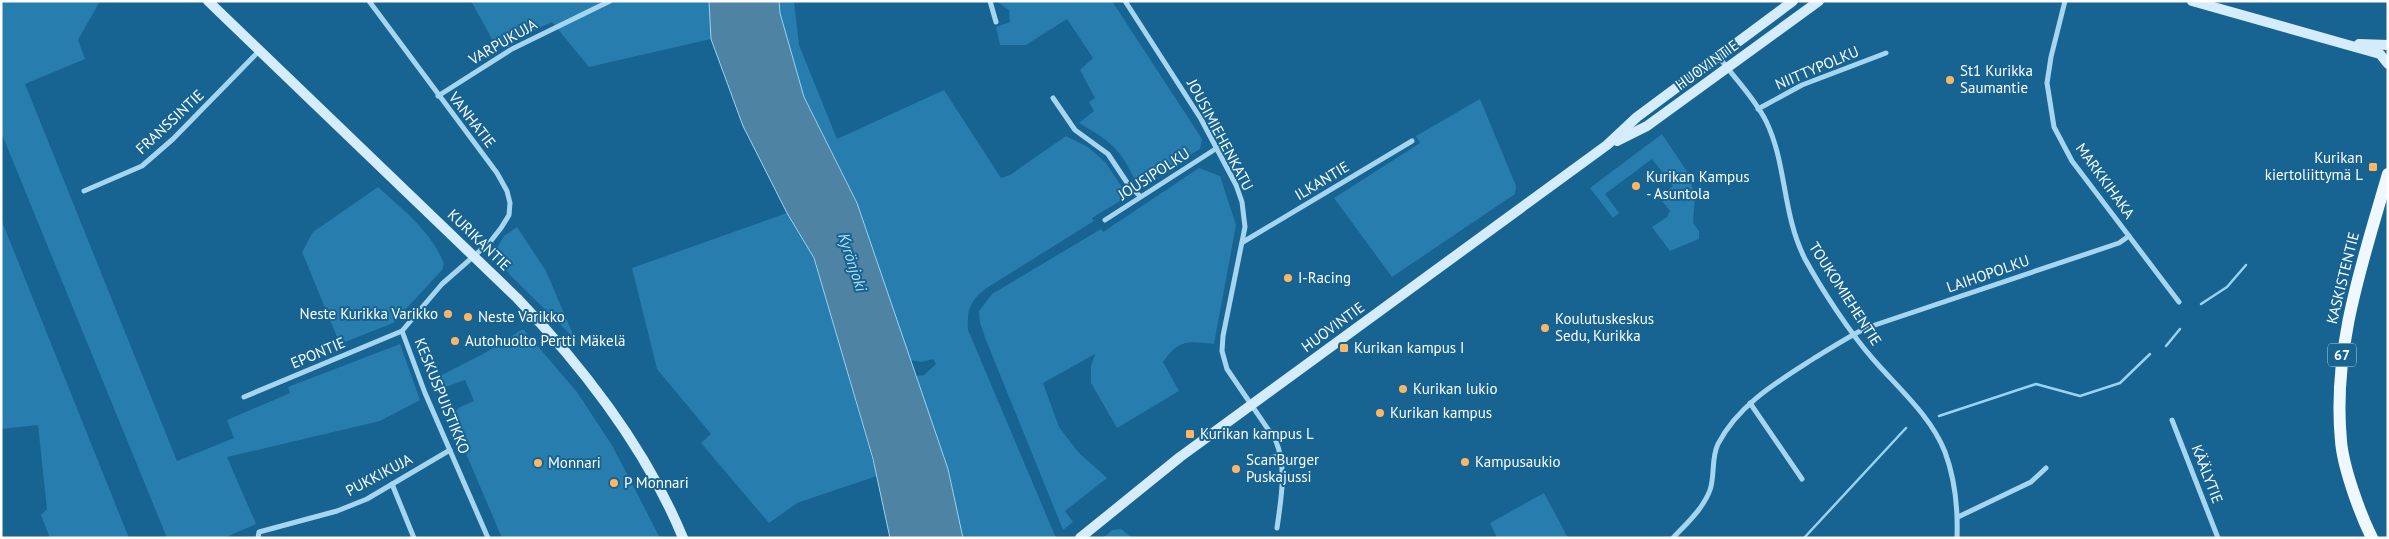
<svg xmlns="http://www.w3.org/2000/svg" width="2389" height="539" font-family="'PT Sans',sans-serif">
<rect width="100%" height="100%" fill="#176392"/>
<g fill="#277dae">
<path d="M1,1H100L78,40L85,59L25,84L177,461L234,438L227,420L290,393L288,387L400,344L420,400L380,421L227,457L256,524L224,538H167L1,132Z"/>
<path d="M471,1H709L711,39L589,67L552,22L497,48Z"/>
<path d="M779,1H794L799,45L837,139L944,90L1001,178L1010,175L1066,136L1088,147L1106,163L1125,192V198L1092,218L1094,221L985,289C970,301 967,310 968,330L1056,538H963L948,469L916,376L924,375L936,364L933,359L921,362L910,360L857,203L804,97L780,13Z"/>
<path d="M996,1H1112L1202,139L1200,149L1144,182L1135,180C1119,147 1111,142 1079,123L1094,111L1089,102L1095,98L1080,70L1093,58L1067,19L1026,45H1000L996,27L1010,22L1009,10Z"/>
<path d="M1480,99L1516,186L1515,194L1392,277L1334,198L1420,143L1416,136Z"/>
<path d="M1662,134L1688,173L1695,196L1693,223L1699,231V239L1670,251L1652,227L1667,217L1670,211L1659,197L1673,186L1652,159L1605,194L1619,213L1613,218L1590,188Z"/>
<path d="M1199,168L1220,176L1236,225L1214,344C1188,341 1179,339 1163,362L1179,391L1117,428L1091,383V366L1095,354L1043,383L1059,427L1078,452L1107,478L1065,511L1073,522L1063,530L986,340L980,323L979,311L992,294L1101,229L1103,232Z"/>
<path d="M378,187C402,209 433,233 444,264L442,270L393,323L340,344L302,252L313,232Z"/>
<path d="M787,213L814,258L877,476L797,503L769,523L701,443L711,434L657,369L632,268Z"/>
<path d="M1,219L129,538H50L41,515L47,509L38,425L1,429Z"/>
<path d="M517,227L546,271L575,339L510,275L494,253L504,236Z"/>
<path d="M523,329L577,392L613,447L660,538H502L450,416L460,407L474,401L465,380L440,389L434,379L483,354Z"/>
<path d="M1544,493L1568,538H1497L1490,523Z"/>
<path d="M1121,529L1132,538H1103L1112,530Z"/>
</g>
<path fill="#4e83a3" stroke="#98d3f3" d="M709,1H779L780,13L804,97L857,203L948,469L963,538H890L873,459L814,258L787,213L743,126L711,39Z"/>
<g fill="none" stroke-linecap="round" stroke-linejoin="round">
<g stroke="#98d3f3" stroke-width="2.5">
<path d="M2201,304L2227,287L2246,265"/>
<path d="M2166,346L2180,329"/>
<path d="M1939,416L2036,384L2080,396L2120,383L2150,354"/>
<path d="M1804,538L1906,428"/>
</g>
<g stroke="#a6d5f0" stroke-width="5">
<path d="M990,1L996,22"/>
<path d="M1125,1L1201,119L1236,185L1242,202L1245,227L1223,336L1222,351L1227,369L1276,441C1287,469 1281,499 1277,528"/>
<path d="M2065,1L2051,57L2047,83L2054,127L2072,161L2179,302"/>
<path d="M1719,57C1734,78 1754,97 1766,121C1787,164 1782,214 1805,259C1822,290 1850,333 1873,359C1898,388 1931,416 1945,452C1955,479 1958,510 1957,538"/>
<path d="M438,96L512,49L610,1"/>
<path d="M1053,98L1075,130L1108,154L1130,187L1140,196"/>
<path d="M1758,109L1802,85L1886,53"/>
<path d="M84,191L142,166L173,139L259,51"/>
<path d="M1105,220L1217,148"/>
<path d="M1243,242L1412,141"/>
<path d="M402,331L425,393L488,538"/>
<path d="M244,397L402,331L442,284L490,242L501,228L509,215L510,203L507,191L497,173L369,1"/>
<path d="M1750,403L1802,479"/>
<path d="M2172,420L2218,538"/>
<path d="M1265,460L1281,455"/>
<path d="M392,484L414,538"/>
<path d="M1958,517L2031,482L2046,468"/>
<path d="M258,538L259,532L337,511L367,499L450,450"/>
<path d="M1673,538C1686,524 1703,509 1710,490C1715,476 1711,458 1718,444C1738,405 1777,382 1813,359C1831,348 1848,337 1866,328L2119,243L2129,236"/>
</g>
<g stroke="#d4ecfb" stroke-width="10">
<path d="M208,1L517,298C584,368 646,448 683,538"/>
<path d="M2192,1L2380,54L2388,64"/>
<path d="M2359,44L2388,45"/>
<path d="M1617,141L1647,126L1819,1"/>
<path d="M1080,538L1180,457L1607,145L1637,117L1793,1"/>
</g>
<path stroke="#eff8ff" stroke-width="12" d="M2372,538C2360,514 2343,467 2341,441C2332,348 2363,261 2388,174"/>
</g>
<g fill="#ffb665" stroke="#176392" stroke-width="2">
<circle cx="1950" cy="80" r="5"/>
<rect x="2368" y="162" width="10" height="10" rx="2.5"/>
<circle cx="1636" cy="186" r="5"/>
<circle cx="1288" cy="278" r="5"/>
<circle cx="448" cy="314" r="5"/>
<circle cx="468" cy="317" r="5"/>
<circle cx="1545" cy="328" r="5"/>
<circle cx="455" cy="341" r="5"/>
<rect x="1339" y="343" width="10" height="10" rx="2.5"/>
<circle cx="1403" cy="389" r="5"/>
<circle cx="1380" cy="413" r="5"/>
<rect x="1185" y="429" width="10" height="10" rx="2.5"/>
<circle cx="1465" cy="462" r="5"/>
<circle cx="538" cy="463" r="5"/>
<circle cx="1236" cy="469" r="5"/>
<circle cx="614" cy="483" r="5"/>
</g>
<g text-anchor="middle" stroke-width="4" stroke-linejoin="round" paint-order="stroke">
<rect fill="#176392" stroke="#b9d0de" stroke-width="1" x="2328" y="343.5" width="28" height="23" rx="4"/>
<g font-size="14" font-weight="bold" fill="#fff">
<text x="2342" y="360">67</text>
</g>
<g font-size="15" fill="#fff" stroke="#176392">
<text transform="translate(503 42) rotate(-30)" y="5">VARPUKUJA</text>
<text transform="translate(1707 65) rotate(-36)" y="5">HUOVINTIE</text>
<text transform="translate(1817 68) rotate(-23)" y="5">NIITTYPOLKU</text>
<text transform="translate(472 120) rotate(52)" y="5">VANHATIE</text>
<text transform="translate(170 122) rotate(-43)" y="5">FRANSSINTIE</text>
<text transform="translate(1220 135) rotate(62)" y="5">JOUSIMIEHENKATU</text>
<text transform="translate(1154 174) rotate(-33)" y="5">JOUSIPOLKU</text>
<text transform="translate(1322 181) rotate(-31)" y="5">ILKANTIE</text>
<text transform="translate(2105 181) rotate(54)" y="5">MARKKIHAKA</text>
<text transform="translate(479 240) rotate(44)" y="5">KURIKANTIE</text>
<text transform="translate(1988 274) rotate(-19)" y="5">LAIHOPOLKU</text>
<text transform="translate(2343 278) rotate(-76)" y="5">KASKISTENTIE</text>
<text transform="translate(1845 294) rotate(57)" y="5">TOUKOMIEHENTIE</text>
<text transform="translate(1333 327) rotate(-36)" y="5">HUOVINTIE</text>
<text transform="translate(318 353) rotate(-23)" y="5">EPONTIE</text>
<text transform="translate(442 396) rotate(68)" y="5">KESKUSPUISTIKKO</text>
<text transform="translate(2207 474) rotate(69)" y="5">KÄÄLYTIE</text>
<text transform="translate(379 475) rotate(-28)" y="5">PUKKIKUJA</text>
</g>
<g font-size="15" fill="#fff" stroke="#176392" text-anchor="start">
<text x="1960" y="76">St1 Kurikka<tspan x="1960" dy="17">Saumantie</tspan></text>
<text x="2363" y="163" text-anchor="end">Kurikan<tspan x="2363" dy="17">kiertoliittymä L</tspan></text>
<text x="1646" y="182">Kurikan Kampus<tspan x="1646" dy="17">- Asuntola</tspan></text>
<text x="1298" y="283">I-Racing</text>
<text x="438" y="319" text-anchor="end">Neste Kurikka Varikko</text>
<text x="478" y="322">Neste Varikko</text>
<text x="1555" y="324">Koulutuskeskus<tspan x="1555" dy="17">Sedu, Kurikka</tspan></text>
<text x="465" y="346">Autohuolto Pertti Mäkelä</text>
<text x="1354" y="353">Kurikan kampus I</text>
<text x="1413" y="394">Kurikan lukio</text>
<text x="1390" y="418">Kurikan kampus</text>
<text x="1200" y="439">Kurikan kampus L</text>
<text x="1246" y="465">ScanBurger<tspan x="1246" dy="17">Puskajussi</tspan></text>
<text x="1475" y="467">Kampusaukio</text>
<text x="548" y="468">Monnari</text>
<text x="624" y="488">P Monnari</text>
</g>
<g font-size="16" font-style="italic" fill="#b2def7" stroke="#176392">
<text transform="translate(853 262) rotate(72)" y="6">Kyrönjoki</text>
</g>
</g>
<rect width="2389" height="539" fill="none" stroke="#ffffff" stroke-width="5"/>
</svg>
